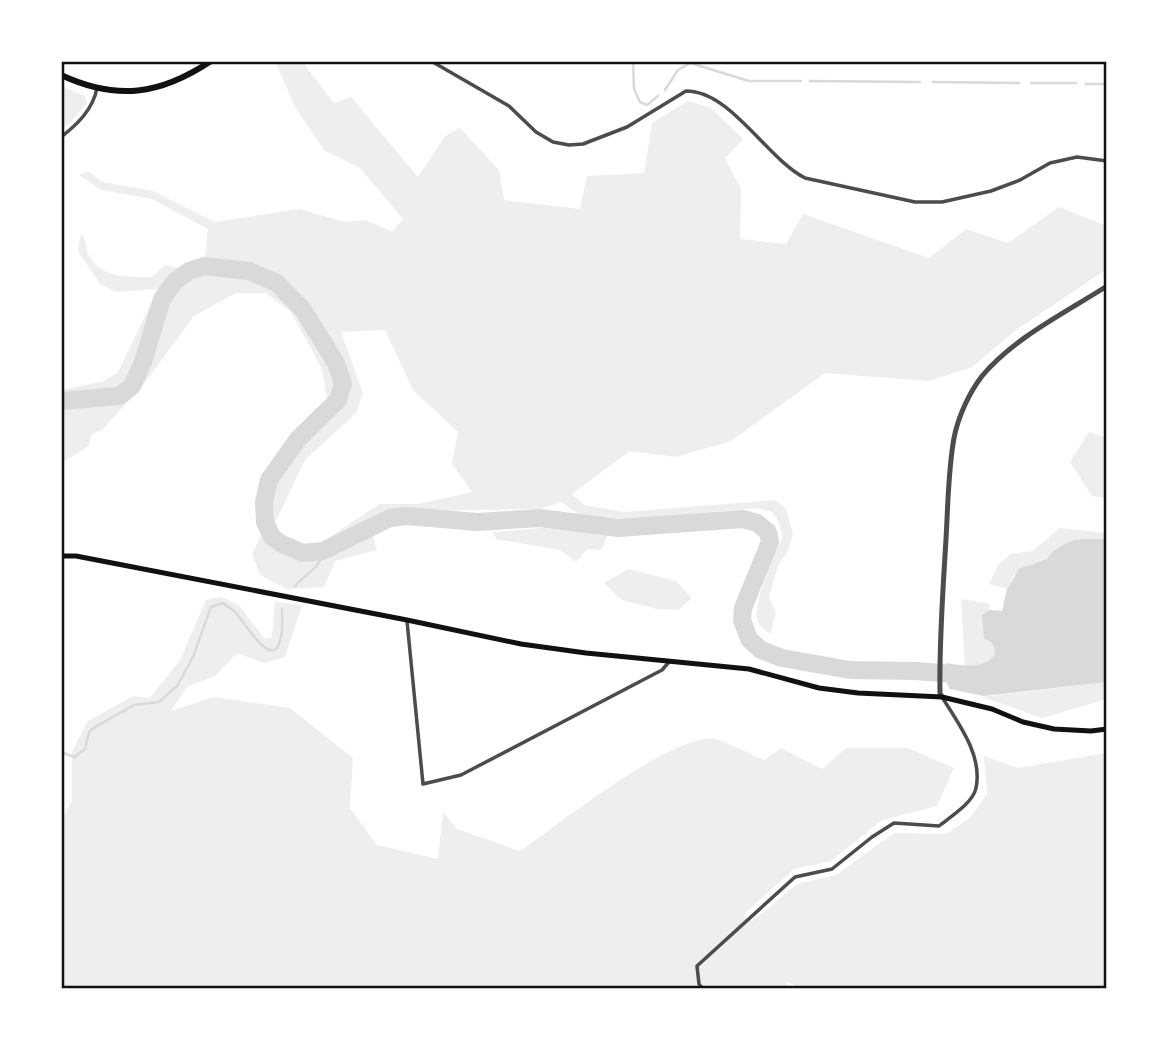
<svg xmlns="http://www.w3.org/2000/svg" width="1168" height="1050" font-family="'Roboto Condensed',sans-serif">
<rect width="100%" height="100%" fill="#fff"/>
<g fill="#eee" fill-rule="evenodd">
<path d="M275,61H302L334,103L351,97L418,177L445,136L460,128L499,170L504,200L580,209L587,176L644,173L652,123L688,101L711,108L743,139L725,158L741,189L740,239L786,244L803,214L929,258L966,229L1008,243L1059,207L1107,226V269L1016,330L972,367L929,381L825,373L731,441L676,457L630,451L572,494L584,505L625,512L775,500L786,509L793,534L788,551L778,566L769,597L776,613L770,634C764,629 758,625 757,617C755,597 774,556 783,537L779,522L772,512L757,508L631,519L581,516L561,502L540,509L385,511L369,523L377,550L335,561L324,587L287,589L260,575L252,554L264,529L271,470L308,424L328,404L322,369L291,312L266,293H236L194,316L143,385L103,429L91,435L89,446L61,463V390L104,381L118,372L158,289L116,292L100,284L78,251L81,233C87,240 85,245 88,253C98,279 130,277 152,277L165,265L178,268L205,256L208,229L152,199L101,190L79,175L88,171L102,182L153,191L215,222L299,209L345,222L366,220L392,232L403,219L360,168L325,151L296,109ZM385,330L413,390L458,432L452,464L472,492L418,504H379L318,545H298L280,534L275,523L305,460L356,413L363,393L341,332Z"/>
<path d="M61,86L85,96L87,103L67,126L61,129Z"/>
<path d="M1089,432L1107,438V498L1092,496L1070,462Z"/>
<path d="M543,528L589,532L608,535L601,550L587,549L576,562L560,550L496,539L493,532Z"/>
<path d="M1060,528L1107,533V539L1074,540L1063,545L1053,551L1047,559L1032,564L1013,576L1007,589L989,584L998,565L1011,554L1033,551Z"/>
<path d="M628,569L676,581L692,598L678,610L657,609L622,600L604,583Z"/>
<path d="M221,597L239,605L265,639L272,637L275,602L302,605L285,657L264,663L237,653L215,676L187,687L171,711L213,697L290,708L353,758L350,808L377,845L438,859L443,812L457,829L520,851C559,824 670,735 714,739C725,741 752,755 764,760L781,748L822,769L846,748H908L954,768L937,806L882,820L831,861L794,869L743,915L751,922L797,884L836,875L894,833L946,834L970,818L987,794L984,756L1018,768L1107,753V989H803L785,981L790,989H61V821L72,801V751L88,721L133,696L150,698L180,660L206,600Z"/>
<path d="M961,599L990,604L989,610L984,613L995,654L987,663L965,667Z"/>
<path d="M1107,682V699L1042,718L982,697Z"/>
</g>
<path fill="#d9d9d9" d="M1085,539H1107V682L984,696L950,689L947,684L946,663C962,666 984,670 995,654C994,646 993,641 984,639L982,615L989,610L1002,611L1007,589L1019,569L1047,559L1053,551L1063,545L1074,540Z"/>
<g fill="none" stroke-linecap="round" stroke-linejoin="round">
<g stroke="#d9d9d9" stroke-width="2.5">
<path d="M633,61L634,89L640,102L647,105L658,96"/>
<path d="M810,81L920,82"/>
<path d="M933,82L1019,83"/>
<path d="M1031,83H1076"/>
<path d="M1086,84H1107"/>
<path d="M665,90L678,70L690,63L749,81H801"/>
<path d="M295,586C306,573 320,569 323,551"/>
<path d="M61,752L74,757L85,749L89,732L97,726L134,705L159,702L177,686L193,657L211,607L223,603C227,607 233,609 236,613C243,620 274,675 281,637C283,629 282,618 282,609"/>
</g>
<path stroke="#d9d9d9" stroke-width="18" d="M61,401L119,396L132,386L143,362L162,299L175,281L189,271L204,266L249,271L277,283L303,310L336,363L343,384L338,400L298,439L269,480L264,502L265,522L272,537L282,544L303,553L323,551L390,518L407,516L477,522L540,518L618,528L743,519L757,523L768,532L770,542L743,608L742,620L749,639L761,650L782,658L850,670L915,671L968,675"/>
<g stroke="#4c4c4c" stroke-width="3.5">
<path d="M431,61L509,106L536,132L553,142L569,145L583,144L627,127L686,91C731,91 766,158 805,178L915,202H942L991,191L1020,180L1050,163L1077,157L1107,161"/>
<path d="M61,137C78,124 93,109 97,88"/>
<path d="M407,621L423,784L461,775L662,670L669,662"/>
<path d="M703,989L699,984L697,966L795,877L832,869L872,837L894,823L939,826C950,817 973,803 976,788C983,755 958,723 942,697"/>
<path d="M780,989H785"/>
</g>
<path stroke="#4c4c4c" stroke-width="5" d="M942,697L940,693C939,642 943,590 946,539C948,506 948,471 954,438C958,417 969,393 982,376C1015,337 1065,313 1107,286"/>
<path stroke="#111" stroke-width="5" d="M61,556H76L407,620L521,644L586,653L749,669L819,688L858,693L942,697L992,709L1023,722L1054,729L1091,731L1107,729"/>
<path stroke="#111" stroke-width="6" d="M61,75C117,101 160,95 211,61"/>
</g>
<rect width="1168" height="1050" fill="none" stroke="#ffffff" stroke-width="126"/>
<rect x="63" y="63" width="1042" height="924" fill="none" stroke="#111" stroke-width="2.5"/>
</svg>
